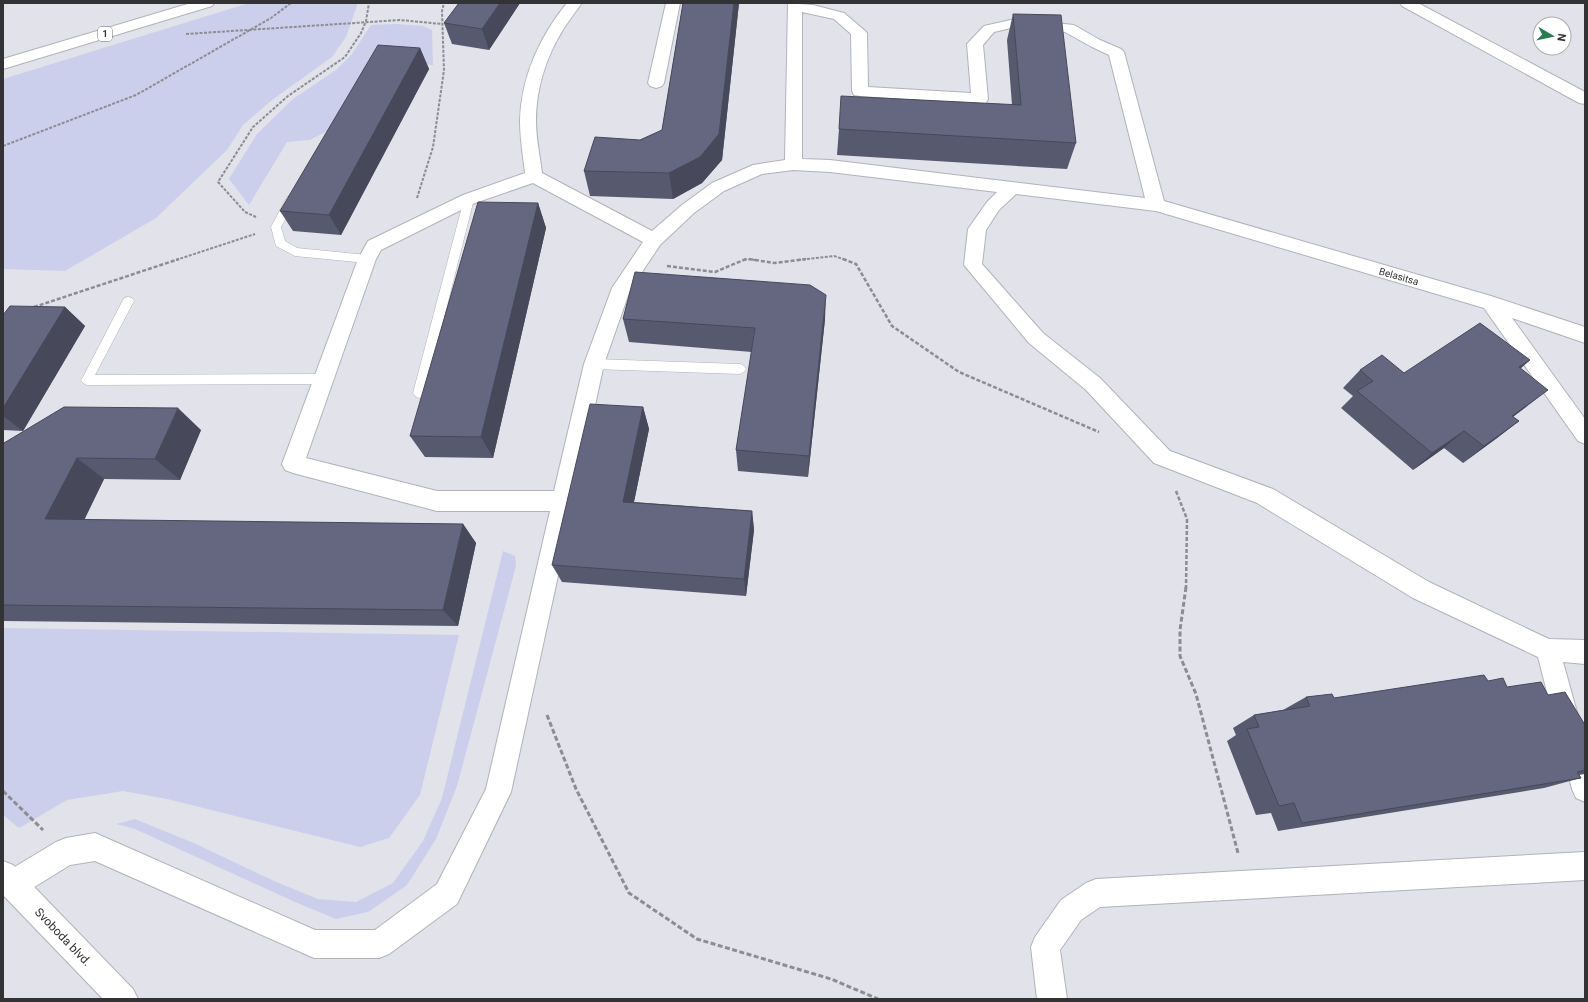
<svg xmlns="http://www.w3.org/2000/svg" width="1588" height="1002" font-family="Roboto,sans-serif">
<rect width="100%" height="100%" fill="#e1e2ea"/>
<g fill="#cccfeb">
<path d="M249,3H358L346,37L332,57L272,100L243,125L227,150L156,218L65,271L3,269V79Z"/>
<path d="M397,24L423,26L432,30L433,65L383,61L342,123L310,140L287,142L249,205L229,179L257,134L293,99L336,70L352,54L371,25Z"/>
<path d="M503,551L515,556L516,566L457,786L436,839L407,885L368,912L336,919L295,902L135,829L116,824L135,819L196,844L274,881L318,899L356,902L393,883L423,841L442,798Z"/>
<path d="M3,628L459,635L420,795L389,838L360,847L167,799L123,791L67,800L19,828L3,815Z"/>
</g>
<g fill="none" stroke-linecap="round" stroke-linejoin="round">
<g stroke="#b1b2ba" stroke-width="1">
<g id="lane">
<path d="M469,195L473,196L474,199L425,393L423,396L419,398L415,396L413,393L464,199L465,196Z"/>
<path d="M291,196L295,197L296,200L281,227L285,241L297,248L367,255L371,256L372,259L371,262L367,263L295,256L276,246L271,227L287,197Z"/>
<path d="M128,297L132,298L134,301L95,375L325,374L329,376L331,379L329,382L325,384L87,385L83,383L81,380L83,377L124,298Z"/>
<path d="M594,359L740,364L744,366L746,369L744,372L740,374L594,369L590,367L588,364L590,361Z"/>
</g>
</g>
<g stroke="#b1b2ba" stroke-width="2">
<g id="street">
<path d="M567,3H582C576,11 570,19 564,28C547,55 536,88 536,121C536,138 540,156 542,173L652,231L682,205L712,183L753,165L785,160L788,3L813,5L844,13L864,30L867,33L868,87L971,93L967,44L984,26L1015,19L1074,25L1100,40L1121,49L1124,52L1164,201L1491,296L1585,327V343L1512,318L1585,419V444L1578,441L1484,308L1156,211L1016,194L999,210L986,230L982,264L1043,333L1100,378L1170,451L1273,489L1429,582L1549,639L1585,640V664L1563,662L1585,741V802L1576,798L1572,789L1538,657L1413,598L1257,503L1154,463L1086,390L1029,343L964,265L968,229L987,202L997,192L830,172L793,170L762,174L724,191L694,213L660,245L630,290L604,364L511,792L457,904L389,954L379,958H314L95,861L70,865L23,894L13,898L3,894V874L56,842L66,838L95,833L315,930H375L437,884L486,789L550,511H437L293,473L285,470L282,464L358,259L368,241L463,195L525,173C523,156 520,138 520,121C521,77 540,36 567,3ZM802,12L834,19L851,34L852,91L854,95L860,96L980,104L986,103L988,99L983,45L994,32L1015,27L1065,32L1090,46L1109,55L1145,198L830,160L802,159ZM533,183L643,242L612,288L584,364L554,491H437L306,458L376,259L381,250L475,203Z"/>
<path d="M666,3H680L664,83L662,86L656,88L650,86L648,83Z"/>
<path d="M1400,3H1418L1585,92V104L1579,103L1402,6Z"/>
<path d="M1585,852V880L1100,907L1081,920L1060,950L1067,999H1037L1031,947L1035,937L1061,900L1086,883L1096,879Z"/>
</g>
</g>
<g stroke="#b1b2ba" stroke-width="2">
<path id="secondary" d="M3,861L13,865L133,989L138,999H103L3,895Z"/>
</g>
<g stroke="#b1b2ba" stroke-width="2">
<path id="primary" d="M191,3H214L212,6L3,69V59Z"/>
</g>
<g stroke="#8c8d92" stroke-width="2" stroke-dasharray="3 1.5" stroke-linecap="butt">
<path d="M393,3H414"/>
<path d="M186,34L400,20L442,24"/>
<path d="M3,146L136,95L271,18L291,3"/>
<path d="M417,198L433,147L444,70L442,11L444,3"/>
<path d="M256,217L245,212L218,182L253,127L288,96L345,57L361,33L366,21L369,3"/>
<path d="M176,260L255,234"/>
<path d="M744,260L747,259L755,260"/>
<path d="M798,260L834,256L846,260"/>
</g>
<g stroke="#8c8d92" stroke-width="2.5" stroke-dasharray="4 2" stroke-linecap="butt">
<path d="M749,259L774,263L806,259"/>
<path d="M843,259L856,264L892,326L959,372L1099,432"/>
<path d="M667,266L715,272L746,259"/>
<path d="M34,307L179,259"/>
<path d="M1176,491L1187,519L1186,588"/>
</g>
<g stroke="#8c8d92" stroke-width="3" stroke-dasharray="5 2.5" stroke-linecap="butt">
<path d="M1186,587L1180,630V656L1196,694L1238,853"/>
<path d="M547,715L576,789L629,893L697,939L831,979L878,999"/>
<path d="M3,791L43,830"/>
</g>
<use href="#lane" fill="#fff" fill-rule="evenodd"/>
<use href="#street" fill="#fff" fill-rule="evenodd"/>
<use href="#secondary" fill="#fff" fill-rule="evenodd"/>
<use href="#primary" fill="#fff" fill-rule="evenodd"/>
</g>
<g fill="#57596e">
<path d="M459,3H520L489,50L452,44L444,23Z"/>
<path d="M683,3H739L722,160L702,183L673,199L590,196L584,171L640,140L662,130Z"/>
<path d="M1001,3H1018V4Z"/>
<path d="M1013,14L1076,143L1067,169L837,155L839,129L1012,105L1007,40Z"/>
<path d="M420,48L429,69L341,235L293,231L280,211Z"/>
<path d="M538,203L546,228L493,458L425,457L410,436Z"/>
<path d="M65,307L85,326L23,431L3,430V315Z"/>
<path d="M623,319H825L808,477L738,471L736,450L752,352L629,342Z"/>
<path d="M1530,360L1520,369L1526,407L1513,417L1519,421L1497,438L1463,463L1444,448L1413,470L1341,408L1353,396L1343,388L1360,370L1404,373Z"/>
<path d="M643,407L649,429L634,502L752,511L754,530L746,596L562,582L552,565Z"/>
<path d="M201,430L180,480L104,479L84,520L463,524L476,543L458,626L3,621V445Z"/>
<path d="M1488,681L1507,687L1548,695L1585,725V774L1579,775L1581,778L1544,788L1278,831L1271,813L1256,815L1227,741L1236,735L1233,728L1254,715L1283,710L1306,697L1334,698Z"/>
</g>
<g fill="#47485a">
<path d="M500,3H520L489,50L482,29Z"/>
<path d="M734,3H739L722,160L702,183L673,199L669,173Z"/>
<path d="M420,48L429,69L341,235L329,215Z"/>
<path d="M538,203L546,228L493,458L481,437Z"/>
<path d="M826,295L825,319L808,477L809,456Z"/>
<path d="M65,307L85,326L23,431L3,416V408Z"/>
<path d="M1530,360L1509,378L1519,367Z"/>
<path d="M1548,390L1526,407L1490,433L1512,416Z"/>
<path d="M643,407L649,429L630,521L623,502Z"/>
<path d="M178,408L201,430L180,480L155,459Z"/>
<path d="M1519,421L1497,438L1463,463L1484,446Z"/>
<path d="M1464,431L1444,448L1413,470L1432,453Z"/>
<path d="M77,458L104,479L75,539L45,519Z"/>
<path d="M752,511L754,530L746,596L744,579Z"/>
<path d="M463,524L476,543L458,626L443,610Z"/>
</g>
<g fill="#656780" stroke="#47485a">
<path d="M459,3H500L482,29L444,23Z"/>
<path d="M683,3H734L719,134L700,157L669,173L584,171L595,137L640,140L662,130Z"/>
<path d="M1013,14L1061,15L1076,143L839,129L841,96L1021,105Z"/>
<path d="M378,45L420,48L329,215L280,211Z"/>
<path d="M478,202L538,203L481,437L410,436Z"/>
<path d="M635,272L810,285L826,295L809,456L736,450L755,328L623,319Z"/>
<path d="M10,306L65,307L3,408V315Z"/>
<path d="M1480,323L1530,360L1519,367L1548,390L1512,416L1519,421L1484,446L1464,431L1432,453L1357,391L1373,381L1360,370L1382,355L1404,373Z"/>
<path d="M590,404L643,407L623,502L752,511L744,579L552,565Z"/>
<path d="M64,407L178,408L155,459L77,458L45,519L463,524L443,610L3,605V445L4,443Z"/>
<path d="M1484,675L1488,681L1503,678L1507,687L1541,682L1548,695L1565,692L1585,725V770L1577,772L1581,778L1302,823L1294,803L1279,806L1247,729L1259,727L1254,715L1310,706L1306,697L1332,694L1334,698Z"/>
</g>
<g text-anchor="middle" stroke-width="4" stroke-linejoin="round" paint-order="stroke">
<rect fill="#fff" stroke="#707072" stroke-width="1" x="98" y="27" width="14" height="14" rx="3"/>
<g font-size="9" font-weight="bold" fill="#333336">
<text x="105" y="37">1</text>
</g>
<g font-size="10" fill="#333336" stroke="#fff">
<text transform="translate(1399 276) rotate(16)" y="4">Belasitsa</text>
</g>
<g font-size="12" fill="#333336" stroke="#fff">
<text transform="translate(63 937) rotate(46)" y="4">Svoboda blvd.</text>
</g>
</g>
<rect width="1588" height="1002" fill="none" stroke="#333336" stroke-width="8"/>
<g transform="translate(1552 36) rotate(99)"><circle r="19" fill="#ffffff" stroke="#adadaf"/>
<path d="M0-3L7 15L0 10L-7 15Z" fill="#267d51"/>
<text y="-6" font-size="11" font-weight="bold" text-anchor="middle" fill="#333336">N</text>
</g>
</svg>
